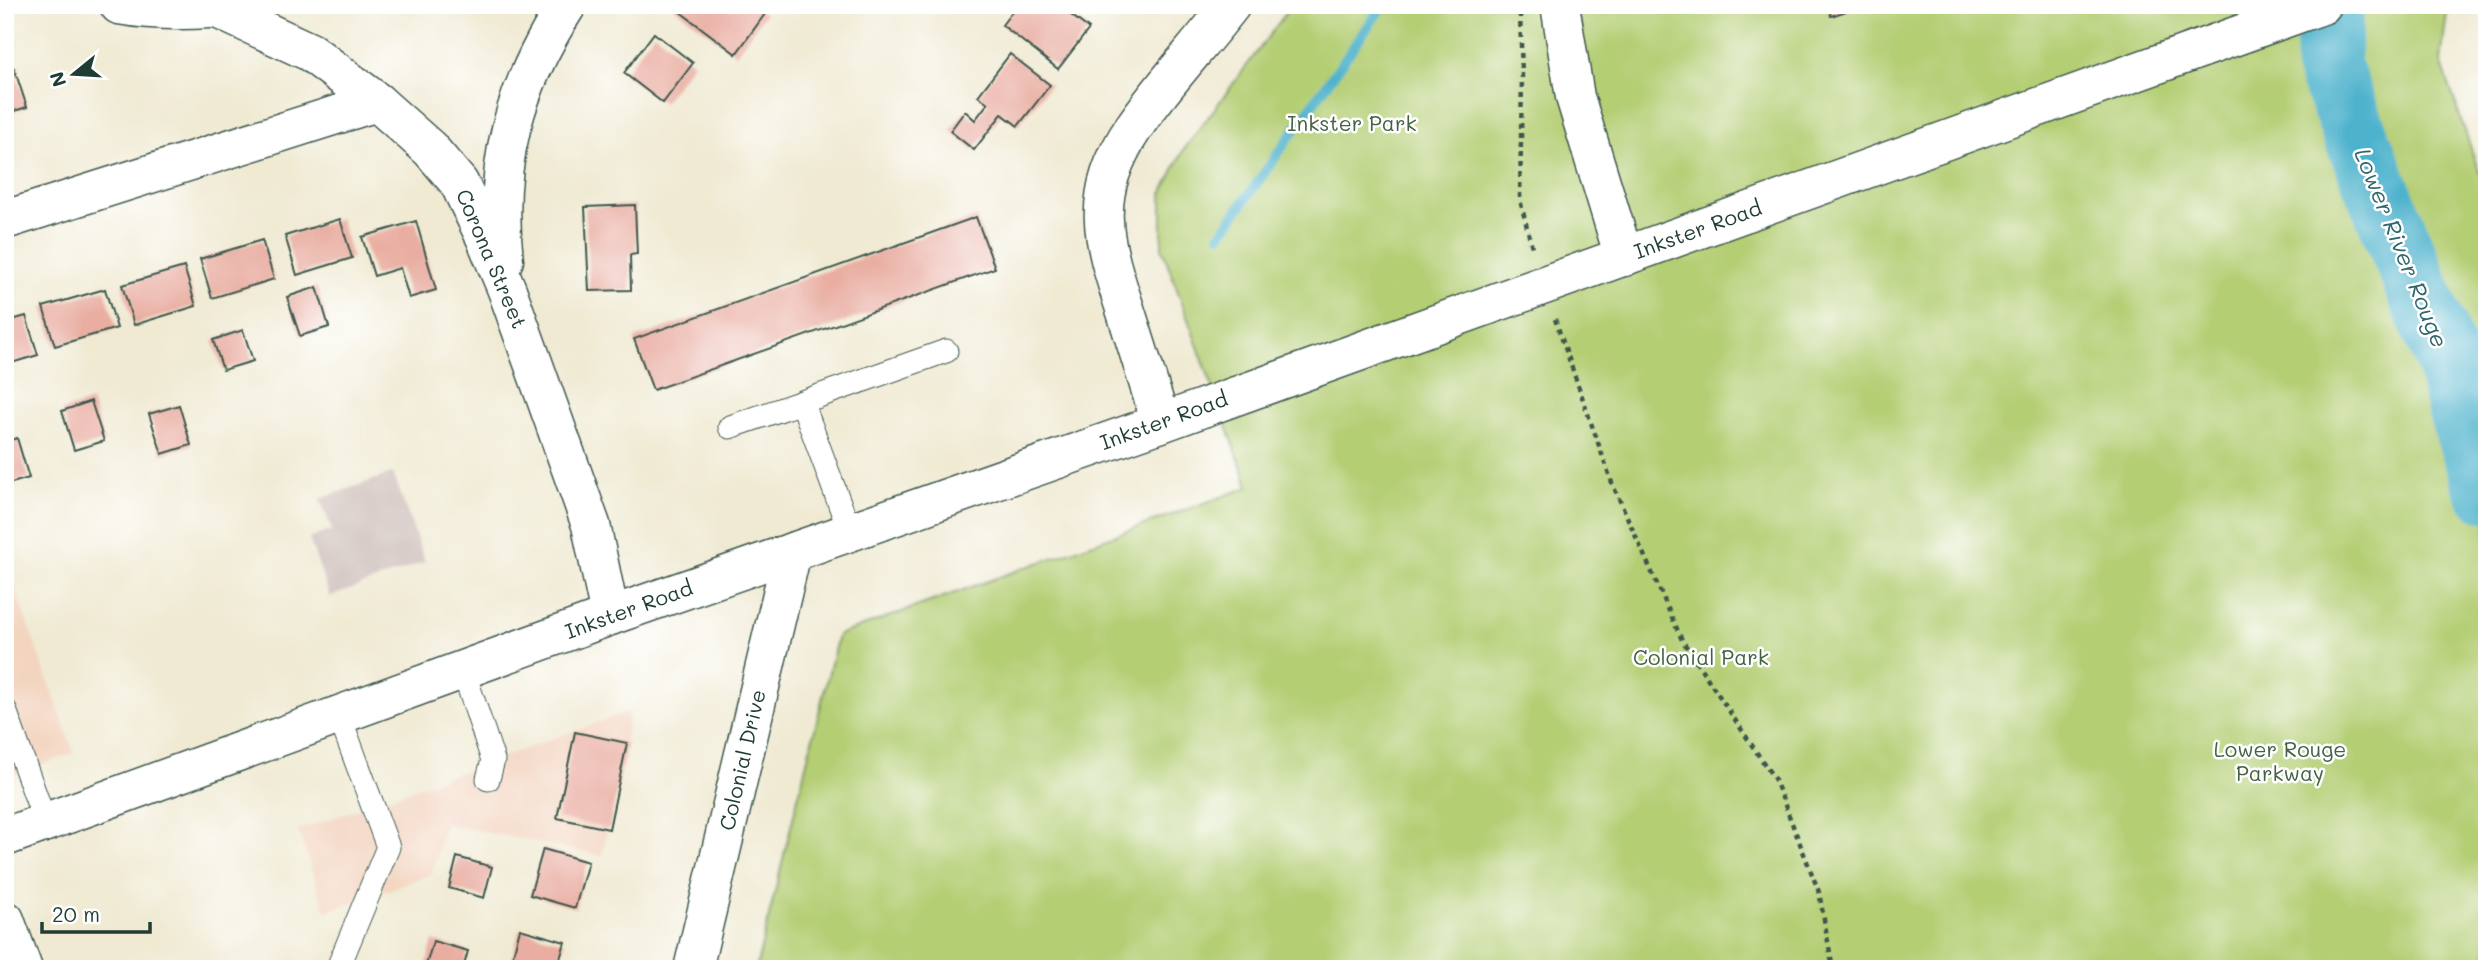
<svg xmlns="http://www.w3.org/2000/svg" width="2492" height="974" font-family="Mali,sans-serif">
<rect width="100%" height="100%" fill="#fff"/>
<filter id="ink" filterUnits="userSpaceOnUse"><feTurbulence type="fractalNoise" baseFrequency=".0143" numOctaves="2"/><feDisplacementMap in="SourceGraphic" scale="14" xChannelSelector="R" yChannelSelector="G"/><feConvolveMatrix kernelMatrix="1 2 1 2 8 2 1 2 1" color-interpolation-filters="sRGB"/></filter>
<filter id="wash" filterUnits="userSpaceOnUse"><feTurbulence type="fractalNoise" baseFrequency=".00686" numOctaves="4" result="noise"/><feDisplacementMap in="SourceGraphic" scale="28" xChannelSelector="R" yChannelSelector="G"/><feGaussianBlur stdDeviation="1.57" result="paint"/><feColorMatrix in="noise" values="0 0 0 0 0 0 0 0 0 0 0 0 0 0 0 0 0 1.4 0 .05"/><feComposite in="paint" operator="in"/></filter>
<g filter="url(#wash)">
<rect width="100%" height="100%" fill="#f0ead3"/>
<g fill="#f3d4bf">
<path d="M5,561L74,753L5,778Z"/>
<path d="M630,711L602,856L445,824L432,874L326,912L298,830Z"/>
</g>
<path fill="#cfc0bb" d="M393,473L425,562L330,597L309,539L332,530L320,499Z"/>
<path fill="#b4ce73" stroke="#6a8654" stroke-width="2" d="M1292,5H2448L2441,61L2487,195V969H756L838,635L1249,487L1162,248V194L1183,151Z"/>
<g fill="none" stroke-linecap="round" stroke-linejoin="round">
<path stroke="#4db2cc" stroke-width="10" d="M1220,235L1383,5"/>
<path stroke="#4db2cc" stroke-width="65" d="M2332,5L2327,64L2449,365L2459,407L2487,490"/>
</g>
<g id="blocks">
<g fill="#e9ada1">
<path d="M671,5H754L765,14L736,54Z"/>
<path d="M1017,5H1058L1089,29L1058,69L1002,25Z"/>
<path d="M1827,5H1862V6L1831,16Z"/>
<path d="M654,33L693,63L663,103L624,73Z"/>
<path d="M1010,54L1050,85L1018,126L1002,114L974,150L950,131L965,111L975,120L988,103L978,96Z"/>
<path d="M14,68L27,107L5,114V71Z"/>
<path d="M635,205L637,254L630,255L631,290L589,291L585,207Z"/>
<path d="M976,217L995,268L653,390L634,339Z"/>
<path d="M340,219L352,258L297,275L285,236Z"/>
<path d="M416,221L436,290L409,298L400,268L374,276L362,237Z"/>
<path d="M262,240L274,279L212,298L200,259Z"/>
<path d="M184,267L196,306L134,325L122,285Z"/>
<path d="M317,287L329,327L300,336L287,297Z"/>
<path d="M105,289L117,328L55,346L43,307Z"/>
<path d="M26,316L38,355L5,365V322Z"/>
<path d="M243,330L253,361L223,370L213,340Z"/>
<path d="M91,401L104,441L74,450L62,411Z"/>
<path d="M179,405L191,445L162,454L149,414Z"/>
<path d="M17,438L29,478L5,485V442Z"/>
<path d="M575,732L627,743L609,829L557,818Z"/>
<path d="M543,849L588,862L575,908L530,895Z"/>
<path d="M457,857L492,867L484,898L449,888Z"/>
<path d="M520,929L565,942L557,969H509Z"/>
<path d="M433,941L468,951L463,969H425Z"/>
</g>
</g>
</g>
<g filter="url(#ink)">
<use href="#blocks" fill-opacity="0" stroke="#3e574c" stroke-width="2"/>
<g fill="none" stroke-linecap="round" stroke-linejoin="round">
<g stroke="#3e574c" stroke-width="25">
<g id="lane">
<path d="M802,402L946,351"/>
<path d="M730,427L802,402L850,532"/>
<path d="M463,670L493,760L488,779"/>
<path d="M5,710L45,822"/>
<path d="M339,715L388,847L340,963"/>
</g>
</g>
<g stroke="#3e574c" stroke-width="41">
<g id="street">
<path d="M119,5C158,12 201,11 241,6"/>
<path d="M1560,5L1575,97L1624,257"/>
<path d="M217,9L310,52L377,102L430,149L459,183L485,237L507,290L591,525L610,616"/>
<path d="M5,220L377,102"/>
<path d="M504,260C493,163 514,87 567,5"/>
<path d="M1161,423C1150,387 1138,351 1127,315C1103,241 1087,198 1134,127C1162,86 1200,45 1231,5"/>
<path d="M5,920L23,969"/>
<path d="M693,969L792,552"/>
</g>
</g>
<g stroke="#3e574c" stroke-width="41">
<path id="secondary" d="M5,837L610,616L1161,423L2322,5"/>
</g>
<g stroke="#3e574c" stroke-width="4.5" stroke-dasharray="5 5" stroke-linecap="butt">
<path d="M1520,13L1522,76L1520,200L1533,251"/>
<path d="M1555,319L1612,483L1682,640L1775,780L1819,892L1833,969"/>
</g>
<use href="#lane" stroke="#fff" stroke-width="23"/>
<use href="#street" stroke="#fff" stroke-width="38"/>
<use href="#secondary" stroke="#fff" stroke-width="38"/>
</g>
</g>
<g text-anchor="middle" stroke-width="5" stroke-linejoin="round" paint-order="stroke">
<g font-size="21" fill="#446144" stroke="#fff">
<text x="1352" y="131">Inkster Park</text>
<text x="1701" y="665">Colonial Park</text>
<text x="2280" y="757">Lower Rouge<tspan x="2280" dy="24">Parkway</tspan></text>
</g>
<g font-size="21" fill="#1f3d34" stroke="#fff">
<text transform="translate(1698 230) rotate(-20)" y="7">Inkster Road</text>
<text transform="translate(491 259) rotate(67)" y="7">Corona Street</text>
<text transform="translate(1164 421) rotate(-20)" y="7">Inkster Road</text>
<text transform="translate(629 610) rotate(-20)" y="7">Inkster Road</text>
<text transform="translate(743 760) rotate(-77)" y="7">Colonial Drive</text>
</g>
<g font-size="23" font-style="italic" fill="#2f6669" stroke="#fff">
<text transform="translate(2401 248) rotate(68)" y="8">Lower River Rouge</text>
</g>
</g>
<rect width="2492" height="974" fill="none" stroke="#fff" stroke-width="28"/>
<g transform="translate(74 74) rotate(252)" stroke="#ffffff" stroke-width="5" paint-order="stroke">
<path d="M0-5L12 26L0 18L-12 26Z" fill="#1f3d34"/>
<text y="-10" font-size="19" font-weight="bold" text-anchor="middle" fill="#1f3d34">N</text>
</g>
<path d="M42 922v10h108v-10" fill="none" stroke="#1f3d34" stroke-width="3.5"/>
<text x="52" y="922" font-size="21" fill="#1f3d34" stroke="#ffffff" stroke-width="5" paint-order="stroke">20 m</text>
</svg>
